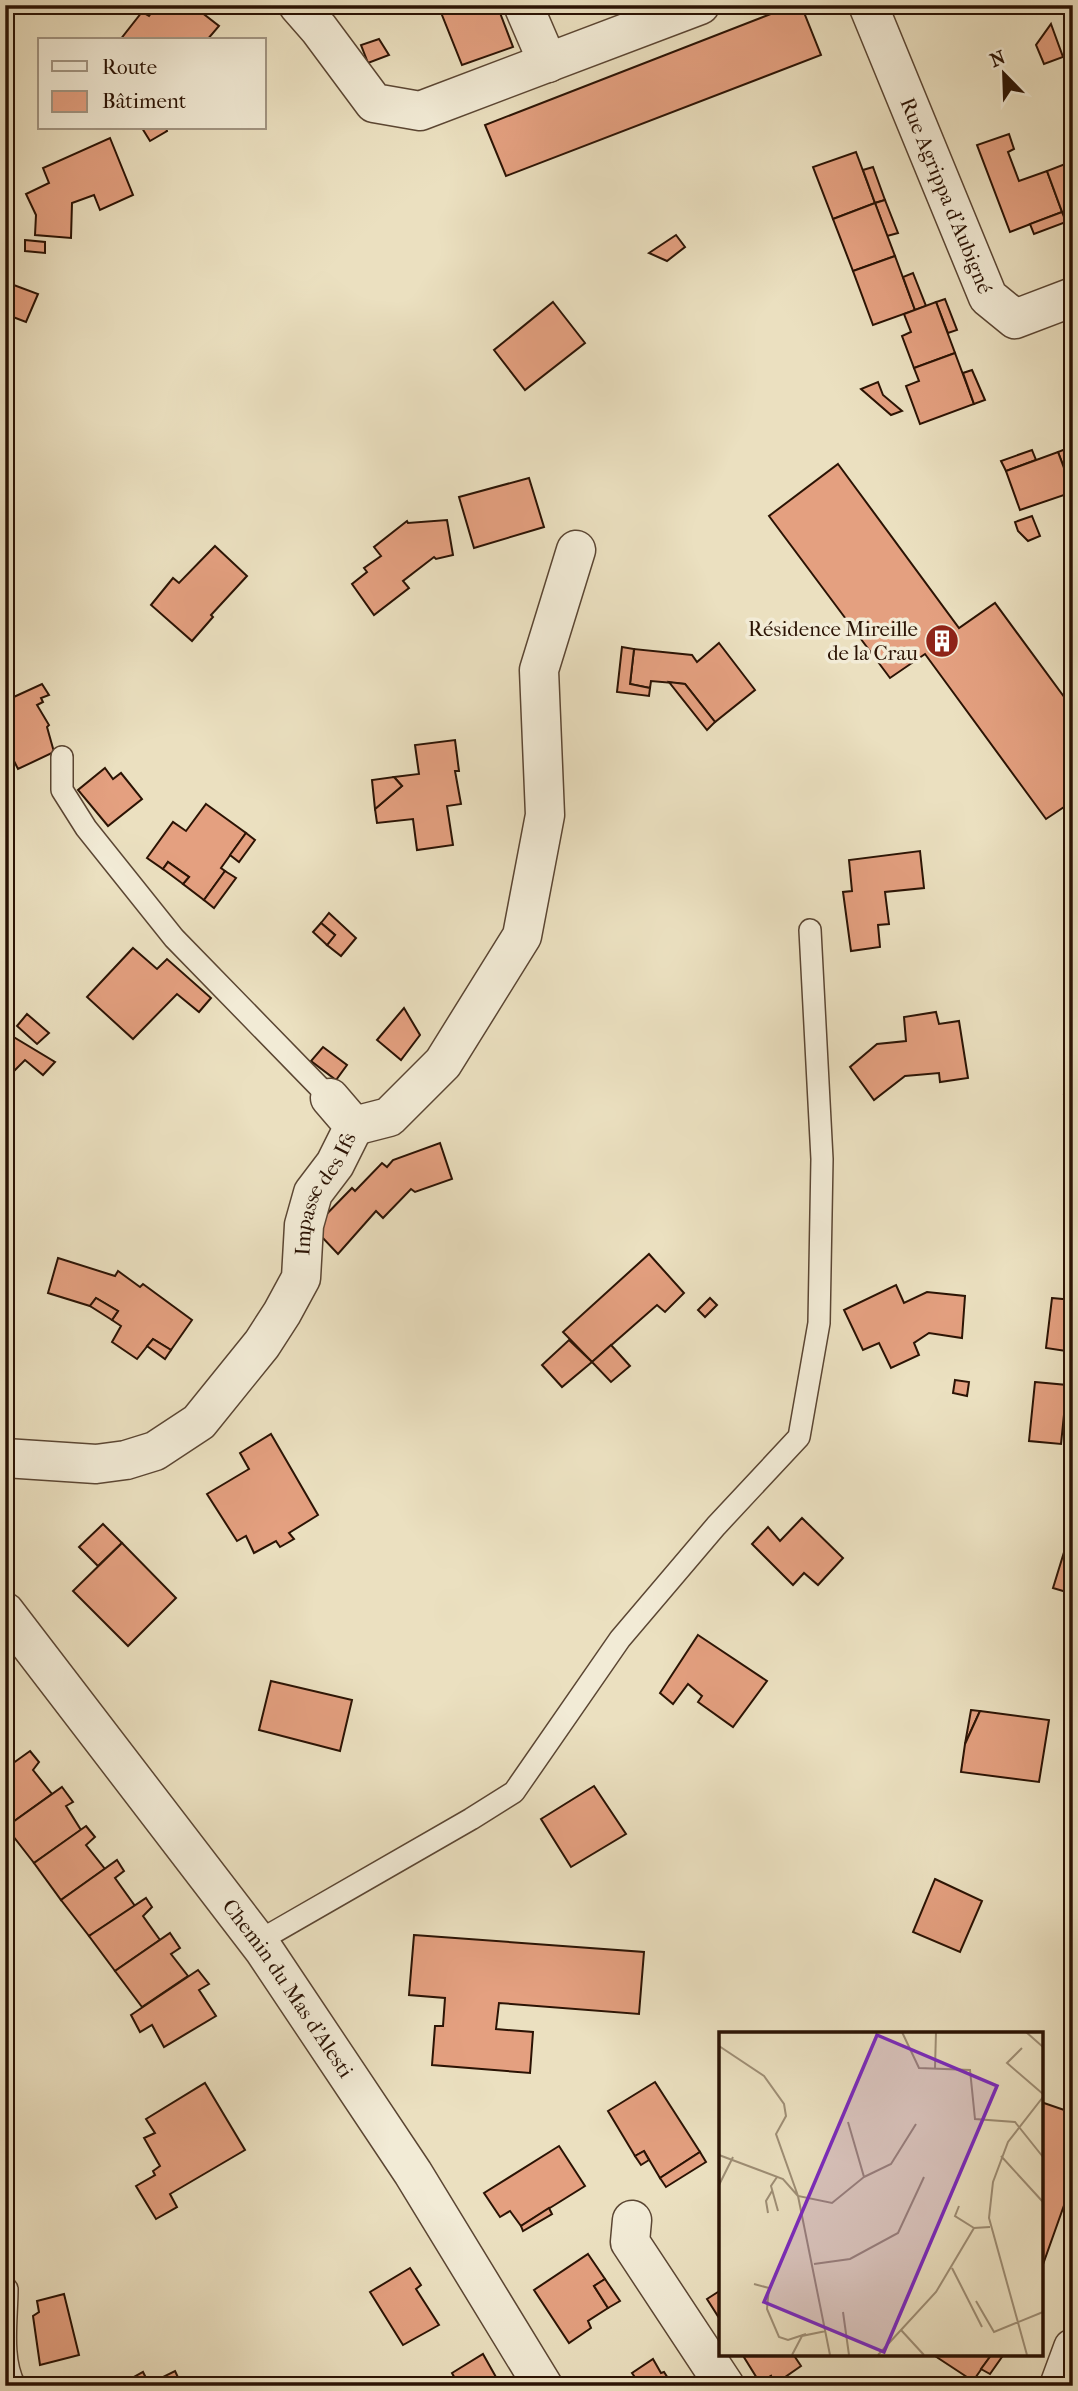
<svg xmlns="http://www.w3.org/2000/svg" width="1078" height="2391" font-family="'IM FELL French Canon',serif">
<rect width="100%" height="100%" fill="#ebe0c0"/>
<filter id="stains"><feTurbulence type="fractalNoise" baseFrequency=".00286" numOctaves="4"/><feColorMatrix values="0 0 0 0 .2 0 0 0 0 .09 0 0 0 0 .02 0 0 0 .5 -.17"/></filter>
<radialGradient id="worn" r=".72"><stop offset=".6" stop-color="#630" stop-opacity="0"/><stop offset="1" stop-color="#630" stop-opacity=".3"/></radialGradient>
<g fill="#e4a080" stroke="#2b1304" stroke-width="2">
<path d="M157,5H172L179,10L182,5H192L219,26L207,40H120L142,12L149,16Z"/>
<path d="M438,5H497L513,47L462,65Z"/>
<path d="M794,5H801L821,55L506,176L485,125Z"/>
<path d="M1051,24L1063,57L1044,64L1036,45Z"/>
<path d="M379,39L389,55L368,63L361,45Z"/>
<path d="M142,128H166L167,131L150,141Z"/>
<path d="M1009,134L1014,149L1008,152L1019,181L1047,171L1062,212L1010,232L977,145Z"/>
<path d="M110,138L133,195L100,210L94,195L72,203L71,238L35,235L36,215L26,194L49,183L43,168Z"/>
<path d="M856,152L875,203L833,219L813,167Z"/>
<path d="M1073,161V226L1068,228L1047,171Z"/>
<path d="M873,167L885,200L875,203L863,170Z"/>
<path d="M885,200L898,233L887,236L875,203Z"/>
<path d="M875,203L895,256L853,271L833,219Z"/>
<path d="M1062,212L1066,222L1034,234L1030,224Z"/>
<path d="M676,235L685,247L667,261L649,253Z"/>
<path d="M25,240L45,242V253L25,251Z"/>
<path d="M895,256L915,310L873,325L853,271Z"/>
<path d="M913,273L926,306L915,310L903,277Z"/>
<path d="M11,284L38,294L26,322L5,314V290L8,291Z"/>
<path d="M945,299L957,330L948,333L936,302Z"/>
<path d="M553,302L585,343L525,390L494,350Z"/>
<path d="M936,302L955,353L914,368L902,336L911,332L904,314Z"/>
<path d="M955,353L974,404L920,424L906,386L919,381L914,368Z"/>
<path d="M972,370L985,400L974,404L963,373Z"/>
<path d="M878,382L883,395L902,411L891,415L861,389Z"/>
<path d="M1073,446V491L1058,452Z"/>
<path d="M1032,450L1036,460L1006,471L1001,461Z"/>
<path d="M1058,452L1073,492L1020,510L1006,471Z"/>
<path d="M838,464L959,628L995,603L1073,709V801L1046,819L925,654L890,678L769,516Z"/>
<path d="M529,478L544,527L474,548L459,497Z"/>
<path d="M1032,516L1040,536L1028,541L1018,531L1015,522Z"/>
<path d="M447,520L453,555L436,559L434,557L403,581L409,588L374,615L352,584L367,572L364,568L381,556L374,547L407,521L408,523Z"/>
<path d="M215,546L247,576L211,615L213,617L192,641L151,605L173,578L179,583Z"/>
<path d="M719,643L755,690L715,722L685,684L651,681L650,688L630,684L634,649L692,655L697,662Z"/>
<path d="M622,647L634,649L630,684L650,688L649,696L617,692Z"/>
<path d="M669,682L685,684L715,722L707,730Z"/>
<path d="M42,684L49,695L41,698L43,702L37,705L49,725L47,727L54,752L18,769L5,743V701Z"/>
<path d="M455,740L459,771H455L461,804L447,806L453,845L417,850L413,819L377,823L375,809L402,786L394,777L419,774L415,745Z"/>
<path d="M105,768L113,779L121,773L142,799L108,826L78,790Z"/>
<path d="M394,777L402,786L375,809L372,780Z"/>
<path d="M206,804L246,833L221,868L225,871L204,900L183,884L189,877L168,862L163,869L147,858L173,822L186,831Z"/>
<path d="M246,833L255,840L239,862L230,855Z"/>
<path d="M920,851L924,888L885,892L889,924L878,925L880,947L851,951L843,892L852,891L849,860Z"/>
<path d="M168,862L189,877L183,884L163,869Z"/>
<path d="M225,871L236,878L214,908L204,900Z"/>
<path d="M329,913L356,938L341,956L327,945L335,935L321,923Z"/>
<path d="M321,923L335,935L327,945L313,932Z"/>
<path d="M133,948L157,969L167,959L211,998L199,1012L177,994L133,1039L87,997Z"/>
<path d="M404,1008L420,1035L401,1060L377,1040Z"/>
<path d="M936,1012L939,1024L959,1021L968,1078L940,1082L939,1073L905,1076L874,1100L850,1067L877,1044L906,1041L904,1017Z"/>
<path d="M27,1014L49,1033L37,1044L17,1026Z"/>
<path d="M5,1028L12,1036L55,1062L43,1075L25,1060L5,1080Z"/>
<path d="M1069,1029L1073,1030V1094H1064Z"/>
<path d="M323,1047L347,1065L336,1080L311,1061Z"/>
<path d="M440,1143L452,1179L415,1192L411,1189L383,1218L376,1211L338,1254L319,1234L315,1226L352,1188L355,1191L382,1163L387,1167L393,1160Z"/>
<path d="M649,1254L684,1293L665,1312L657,1305L592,1362L563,1332Z"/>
<path d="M58,1258L115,1276L118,1271L140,1287L143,1284L192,1320L171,1350L153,1339L137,1359L112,1342L121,1326L112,1320L118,1311L96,1298L90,1306L48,1293Z"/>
<path d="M896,1285L904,1303L927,1292L965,1296L962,1338L929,1333L914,1343L919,1355L891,1368L879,1343L863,1350L844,1310Z"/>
<path d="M96,1298L118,1311L112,1320L90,1306Z"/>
<path d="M710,1298L717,1305L705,1317L698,1310Z"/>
<path d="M1052,1298L1073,1300V1352L1046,1348Z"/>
<path d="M153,1339L171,1350L165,1359L147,1346Z"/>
<path d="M569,1340L592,1362L562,1387L542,1365Z"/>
<path d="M611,1345L630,1366L611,1382L592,1362Z"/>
<path d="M955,1380L969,1382L967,1396L953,1393Z"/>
<path d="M1035,1382L1067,1385L1061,1444L1029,1441Z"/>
<path d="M271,1434L318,1515L289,1533L294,1539L280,1547L276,1541L254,1553L246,1536L237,1541L207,1494L249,1469L240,1453Z"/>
<path d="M802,1518L843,1558L818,1585L804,1573L793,1585L752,1544L768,1527L780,1541Z"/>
<path d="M103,1524L122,1543L98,1566L79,1547Z"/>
<path d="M122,1543L176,1598L128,1646L73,1591Z"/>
<path d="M1065,1549L1073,1551V1594L1053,1588Z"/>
<path d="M698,1635L767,1681L733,1727L698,1702L702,1696L688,1684L673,1704L660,1693Z"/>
<path d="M271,1681L352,1700L340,1751L259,1730Z"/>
<path d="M971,1710L980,1711L965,1744Z"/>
<path d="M980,1711L1049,1720L1039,1782L961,1772L965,1744Z"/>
<path d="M30,1751L39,1762L33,1770L52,1794L6,1827L5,1769Z"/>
<path d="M594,1786L626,1834L571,1867L541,1819Z"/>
<path d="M62,1787L73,1802L66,1806L81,1830L34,1863L6,1827Z"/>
<path d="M86,1826L95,1837L86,1845L105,1869L61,1900L34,1863Z"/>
<path d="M117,1860L124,1871L115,1878L135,1906L89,1936L61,1900Z"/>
<path d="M935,1879L982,1901L960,1952L913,1932Z"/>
<path d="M146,1898L152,1907L143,1916L160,1940L115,1971L89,1936Z"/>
<path d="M170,1933L180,1948L171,1954L188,1976L142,2007L115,1971Z"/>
<path d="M414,1935L644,1952L639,2014L499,2003L496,2029L533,2032L530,2073L432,2065L435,2026H443L445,1998L409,1995Z"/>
<path d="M198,1970L209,1984L199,1990L216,2016L164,2047L152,2025L140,2032L131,2015Z"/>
<path d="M655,2082L700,2152L660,2178L644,2151L635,2156L608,2111Z"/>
<path d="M205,2083L245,2150L170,2194L177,2207L156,2219L136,2186L155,2175L153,2171L160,2166L144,2138L155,2133L146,2119Z"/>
<path d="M1041,2102L1073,2113V2180L1041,2270Z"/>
<path d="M559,2146L585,2186L521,2226L510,2211L500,2217L484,2193Z"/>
<path d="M644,2151L649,2160L641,2165L635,2156Z"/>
<path d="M700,2152L706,2162L666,2187L660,2178Z"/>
<path d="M549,2208L552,2214L523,2231L521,2226Z"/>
<path d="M588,2254L605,2279L594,2286L608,2308L588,2321L591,2328L569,2343L534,2290Z"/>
<path d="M410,2268L421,2285L416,2289L439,2325L403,2345L370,2292Z"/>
<path d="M605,2279L620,2301L608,2308L594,2286Z"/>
<path d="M721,2290V2321L707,2299Z"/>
<path d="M64,2294L79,2355L40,2365L33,2316L39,2312L37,2301Z"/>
<path d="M483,2354L501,2386H454L458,2384L452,2373Z"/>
<path d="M742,2354H793L801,2366L775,2384L771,2376L760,2383Z"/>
<path d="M932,2354H992L973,2381Z"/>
<path d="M992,2354H1004L990,2374L981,2369Z"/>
<path d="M653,2359L661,2373L664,2372L673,2386H641L632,2373Z"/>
<path d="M175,2371L182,2386H124L125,2382L143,2372L149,2384Z"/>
<path d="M771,2376L775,2384L762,2386L760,2383Z"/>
</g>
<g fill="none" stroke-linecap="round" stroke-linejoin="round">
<g stroke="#5b4633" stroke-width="24">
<g id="service">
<path d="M62,757V790L86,828L174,938L330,1098"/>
<path d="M257,1942L471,1819L514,1792L620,1639L716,1526L799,1437L819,1323L822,1159L810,930"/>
<path d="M5,2287L7,2289C7,2319 0,2359 15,2386"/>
</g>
</g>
<g stroke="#5b4633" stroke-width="41">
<g id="minor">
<path d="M298,5L319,29L374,103L420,111L700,5"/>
<path d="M523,5L548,63"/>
<path id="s1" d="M868,5L988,297L1015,319L1073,297"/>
<path d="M354,1126L389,1117L443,1063L522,936L545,815L539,670L576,550"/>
<path id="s2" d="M5,1458L96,1464L126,1460L155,1451L199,1422L262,1344L282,1313L301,1278L304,1225L313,1193L335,1164L354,1126L330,1098"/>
<path id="s3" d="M5,1612L264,1950L413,2173L543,2386"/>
<path d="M632,2220L630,2242L725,2386"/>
</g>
</g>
<g stroke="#5b4633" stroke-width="41">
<path id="tertiary" d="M1059,2386L1073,2348"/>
</g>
<use href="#service" stroke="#f2ebd6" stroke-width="21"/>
<use href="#minor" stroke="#f2ebd6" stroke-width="38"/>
<use href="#tertiary" stroke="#f2ebd6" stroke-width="38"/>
</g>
<defs>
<g id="building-disc" transform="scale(1.75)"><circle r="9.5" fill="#8f2418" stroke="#f2ebd6"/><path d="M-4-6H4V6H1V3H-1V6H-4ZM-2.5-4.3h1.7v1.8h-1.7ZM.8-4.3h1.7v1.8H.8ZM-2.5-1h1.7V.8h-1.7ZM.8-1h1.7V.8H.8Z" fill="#fff"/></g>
</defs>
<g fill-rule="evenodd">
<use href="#building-disc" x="942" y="641"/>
</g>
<g text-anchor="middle" stroke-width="7" stroke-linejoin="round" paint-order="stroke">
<g font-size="21" fill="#2b1304" stroke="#f2ebd6">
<text dy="7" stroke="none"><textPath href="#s1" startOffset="206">Rue Agrippa d'Aubigné</textPath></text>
<text dy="7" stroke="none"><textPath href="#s2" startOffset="471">Impasse des Ifs</textPath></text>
<text dy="7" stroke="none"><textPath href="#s3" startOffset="471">Chemin du Mas d'Alesti</textPath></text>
</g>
<g font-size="21" fill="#2b1304" stroke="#f2ebd6" text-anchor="end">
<text x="918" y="636">Résidence Mireille<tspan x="918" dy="24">de la Crau</tspan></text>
</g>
</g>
<g transform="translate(719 2032)">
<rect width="324" height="324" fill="#ebe0c0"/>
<path fill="none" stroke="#9e8e75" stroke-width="2" d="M183,0L200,36L251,38L256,87L296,90L324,125M307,0L324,15M0,14L45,44L65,72L67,84L57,102L79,164L113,171L145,145L129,90M303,16L288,31L324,62M216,36L217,0M0,123L64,147L79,164L111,323M282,124L324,170M58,145L52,154L59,179M145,145L172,132L197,92M0,153L14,125M240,174L236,184L255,196M49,181L47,169L53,159M95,232L131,227L179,201L205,145M233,236L263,295M35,252L50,256L48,277L60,305L69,308L87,302M257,269L275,300L324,280M124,280L130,323M182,298L205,323M73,323L83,304L107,299M159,323L217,260L255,196L271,195M308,323L270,186L274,150L289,110L324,65"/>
<path fill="#7b2cbf" fill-opacity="0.15" stroke="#7b2cbf" stroke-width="3.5" d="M158,3L278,54L165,320L45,270Z"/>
<rect width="324" height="324" fill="none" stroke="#2b1304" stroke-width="3.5"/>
</g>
<rect width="1078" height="2391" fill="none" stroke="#ebe0c0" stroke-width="28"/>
<rect x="7" y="7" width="1064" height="2377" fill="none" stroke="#2b1304" stroke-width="3.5"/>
<rect x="14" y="14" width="1050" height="2363" fill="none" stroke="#2b1304" stroke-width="2"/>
<rect x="38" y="38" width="228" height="91" fill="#f2ebd6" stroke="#a29582" stroke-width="2"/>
<rect x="52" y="61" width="35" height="10" fill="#f2ebd6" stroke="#a29582" stroke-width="2"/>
<text x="102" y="74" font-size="21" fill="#2b1304">Route</text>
<rect x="52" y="91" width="35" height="21" fill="#e4a080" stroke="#a29582" stroke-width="2"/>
<text x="102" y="108" font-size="21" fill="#2b1304">Bâtiment</text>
<g transform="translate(1004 74) rotate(337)" stroke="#f2ebd6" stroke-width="5" paint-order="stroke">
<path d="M0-5L12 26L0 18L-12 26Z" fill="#2b1304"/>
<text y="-10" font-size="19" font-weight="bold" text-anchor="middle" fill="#2b1304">N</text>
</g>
<rect width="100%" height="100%" filter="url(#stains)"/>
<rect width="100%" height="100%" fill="url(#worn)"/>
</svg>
